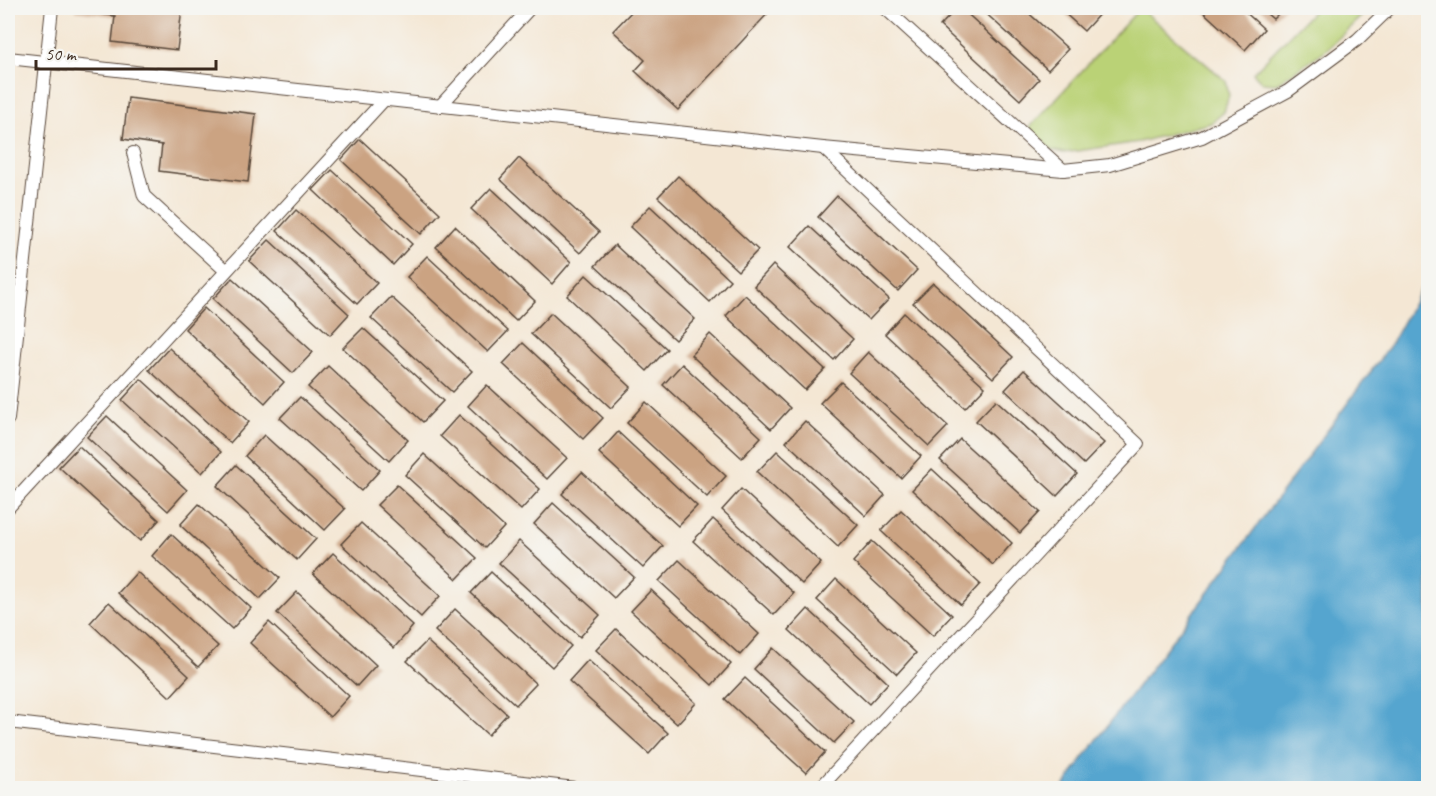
<svg xmlns="http://www.w3.org/2000/svg" width="1436" height="796" font-family="Caveat,sans-serif">
<rect width="100%" height="100%" fill="#f6f6f2"/>
<filter id="ink" filterUnits="userSpaceOnUse"><feTurbulence type="fractalNoise" baseFrequency=".0167" numOctaves="2"/><feDisplacementMap in="SourceGraphic" scale="12" xChannelSelector="R" yChannelSelector="G"/><feConvolveMatrix kernelMatrix="1 2 1 2 8 2 1 2 1" color-interpolation-filters="sRGB"/></filter>
<filter id="wash" filterUnits="userSpaceOnUse"><feTurbulence type="fractalNoise" baseFrequency=".008" numOctaves="4" result="noise"/><feDisplacementMap in="SourceGraphic" scale="24" xChannelSelector="R" yChannelSelector="G"/><feGaussianBlur stdDeviation="1.35" result="paint"/><feColorMatrix in="noise" values="0 0 0 0 0 0 0 0 0 0 0 0 0 0 0 0 0 1.4 0 .05"/><feComposite in="paint" operator="in"/></filter>
<g filter="url(#wash)">
<rect width="100%" height="100%" fill="#f4e7d4"/>
<g fill="#bad276" stroke="#7a7e4a" stroke-width="1.5">
<path d="M1140,8L1226,81L1229,96L1224,112L1211,123L1139,142L1064,153L1051,150L1029,128Z"/>
<path d="M1316,8H1370L1326,50L1275,84L1263,83L1253,73Z"/>
</g>
<path fill="#54a5cf" stroke="#486876" stroke-width="1.5" d="M1428,276V788H1063L1084,757L1206,595L1389,347Z"/>
<g id="blocks">
<g fill="#cba382">
<path d="M76,8H182L177,50L112,42L115,16L75,11Z"/>
<path d="M635,8H768L771,10L678,110L635,71L645,60L613,31Z"/>
<path d="M957,8H961L1039,79L1020,100L940,26Z"/>
<path d="M980,8H1023L1068,49L1048,70Z"/>
<path d="M1059,8H1101L1103,10L1084,31Z"/>
<path d="M1199,8H1241L1264,29L1245,50Z"/>
<path d="M1260,8H1284L1273,19Z"/>
<path d="M128,98L256,114L248,182L159,171L162,145L123,139Z"/>
<path d="M360,139L440,213L421,234L341,160Z"/>
<path d="M519,158L599,232L580,253L500,179Z"/>
<path d="M332,170L412,244L393,265L313,190Z"/>
<path d="M678,176L758,250L738,271L658,197Z"/>
<path d="M491,188L571,262L552,284L471,209Z"/>
<path d="M837,196L917,270L898,291L818,217Z"/>
<path d="M650,206L730,280L710,302L630,227Z"/>
<path d="M296,210L377,283L357,304L277,231Z"/>
<path d="M455,226L535,301L516,321L436,247Z"/>
<path d="M809,226L889,299L869,320L790,247Z"/>
<path d="M269,240L349,314L330,335L249,261Z"/>
<path d="M615,245L695,319L675,340L595,266Z"/>
<path d="M427,256L508,331L488,352L407,277Z"/>
<path d="M773,265L853,339L834,360L754,286Z"/>
<path d="M586,275L667,349L647,371L567,296Z"/>
<path d="M232,278L313,352L293,373L213,299Z"/>
<path d="M933,283L1013,357L993,378L913,303Z"/>
<path d="M745,295L825,369L805,390L726,316Z"/>
<path d="M391,297L472,371L452,392L371,318Z"/>
<path d="M204,308L284,382L265,403L185,329Z"/>
<path d="M551,313L631,387L611,408L531,334Z"/>
<path d="M904,313L985,387L965,408L885,334Z"/>
<path d="M363,328L443,401L423,422L343,348Z"/>
<path d="M710,334L790,408L771,429L691,355Z"/>
<path d="M523,343L603,418L583,439L503,364Z"/>
<path d="M169,348L249,422L230,443L149,370Z"/>
<path d="M868,352L948,426L929,446L849,373Z"/>
<path d="M682,364L761,437L742,458L663,385Z"/>
<path d="M328,366L408,440L389,461L308,387Z"/>
<path d="M1024,370L1104,443L1084,464L1005,390Z"/>
<path d="M141,379L221,452L202,473L122,400Z"/>
<path d="M841,382L921,456L901,478L820,403Z"/>
<path d="M487,385L567,458L547,479L468,406Z"/>
<path d="M300,397L380,470L361,491L280,418Z"/>
<path d="M996,400L1077,474L1057,496L976,421Z"/>
<path d="M646,402L726,476L707,497L627,423Z"/>
<path d="M459,415L540,489L521,510L440,436Z"/>
<path d="M107,416L187,490L168,511L87,437Z"/>
<path d="M805,421L885,495L866,516L786,442Z"/>
<path d="M618,432L697,506L678,526L599,453Z"/>
<path d="M264,435L345,509L325,530L245,456Z"/>
<path d="M960,439L1040,512L1020,533L940,460Z"/>
<path d="M79,446L159,520L140,541L59,467Z"/>
<path d="M777,451L858,525L838,547L757,472Z"/>
<path d="M424,454L504,527L485,548L405,475Z"/>
<path d="M236,465L316,539L297,560L217,486Z"/>
<path d="M932,469L1012,543L993,565L912,490Z"/>
<path d="M582,472L663,546L643,568L562,494Z"/>
<path d="M397,485L477,558L457,579L377,505Z"/>
<path d="M741,489L821,563L802,584L722,510Z"/>
<path d="M553,503L634,577L614,598L534,524Z"/>
<path d="M199,504L280,578L260,599L180,525Z"/>
<path d="M901,510L980,584L961,605L881,531Z"/>
<path d="M713,519L794,593L774,615L693,541Z"/>
<path d="M361,523L440,596L421,617L341,544Z"/>
<path d="M171,534L251,608L232,629L152,556Z"/>
<path d="M519,541L600,615L580,637L499,563Z"/>
<path d="M872,541L952,615L933,636L853,562Z"/>
<path d="M333,553L413,626L394,648L313,574Z"/>
<path d="M679,560L759,634L740,655L659,581Z"/>
<path d="M137,572L218,646L198,667L118,593Z"/>
<path d="M491,572L571,646L552,667L471,593Z"/>
<path d="M836,579L916,653L897,674L817,600Z"/>
<path d="M651,590L731,664L712,685L631,611Z"/>
<path d="M297,592L376,665L357,686L277,613Z"/>
<path d="M109,602L189,676L170,697L90,623Z"/>
<path d="M455,609L536,684L516,705L435,631Z"/>
<path d="M808,609L888,683L869,704L789,630Z"/>
<path d="M269,622L349,696L330,717L250,643Z"/>
<path d="M616,629L696,703L677,724L596,650Z"/>
<path d="M427,641L507,714L488,735L407,661Z"/>
<path d="M773,648L854,722L834,743L754,669Z"/>
<path d="M588,660L668,733L649,754L569,681Z"/>
<path d="M745,678L825,752L806,773L725,699Z"/>
</g>
</g>
</g>
<g filter="url(#ink)">
<use href="#blocks" fill-opacity="0" stroke="#574639" stroke-width="1.5"/>
<g fill="none" stroke-linecap="round" stroke-linejoin="round">
<g stroke="#574639" stroke-width="14">
<g id="service">
<path d="M885,8L1063,170"/>
<path d="M8,58L823,148L1063,170L1110,165L1202,137L1288,91L1357,40L1390,8"/>
<path d="M440,106L530,8"/>
<path d="M133,153L144,196L226,271"/>
<path d="M8,419L52,8"/>
<path d="M8,508L384,100"/>
<path d="M8,722L575,788"/>
<path d="M820,788L1138,444L823,148"/>
</g>
</g>
<use href="#service" stroke="#fff" stroke-width="12"/>
</g>
</g>
<rect width="1436" height="796" fill="none" stroke="#f6f6f2" stroke-width="30"/>
<path d="M36 60v9h180v-9" fill="none" stroke="#3b2a1e" stroke-width="3"/>
<text x="45" y="60" font-size="18" fill="#3b2a1e" stroke="#f6f6f2" stroke-width="4.5" paint-order="stroke">50 m</text>
</svg>
